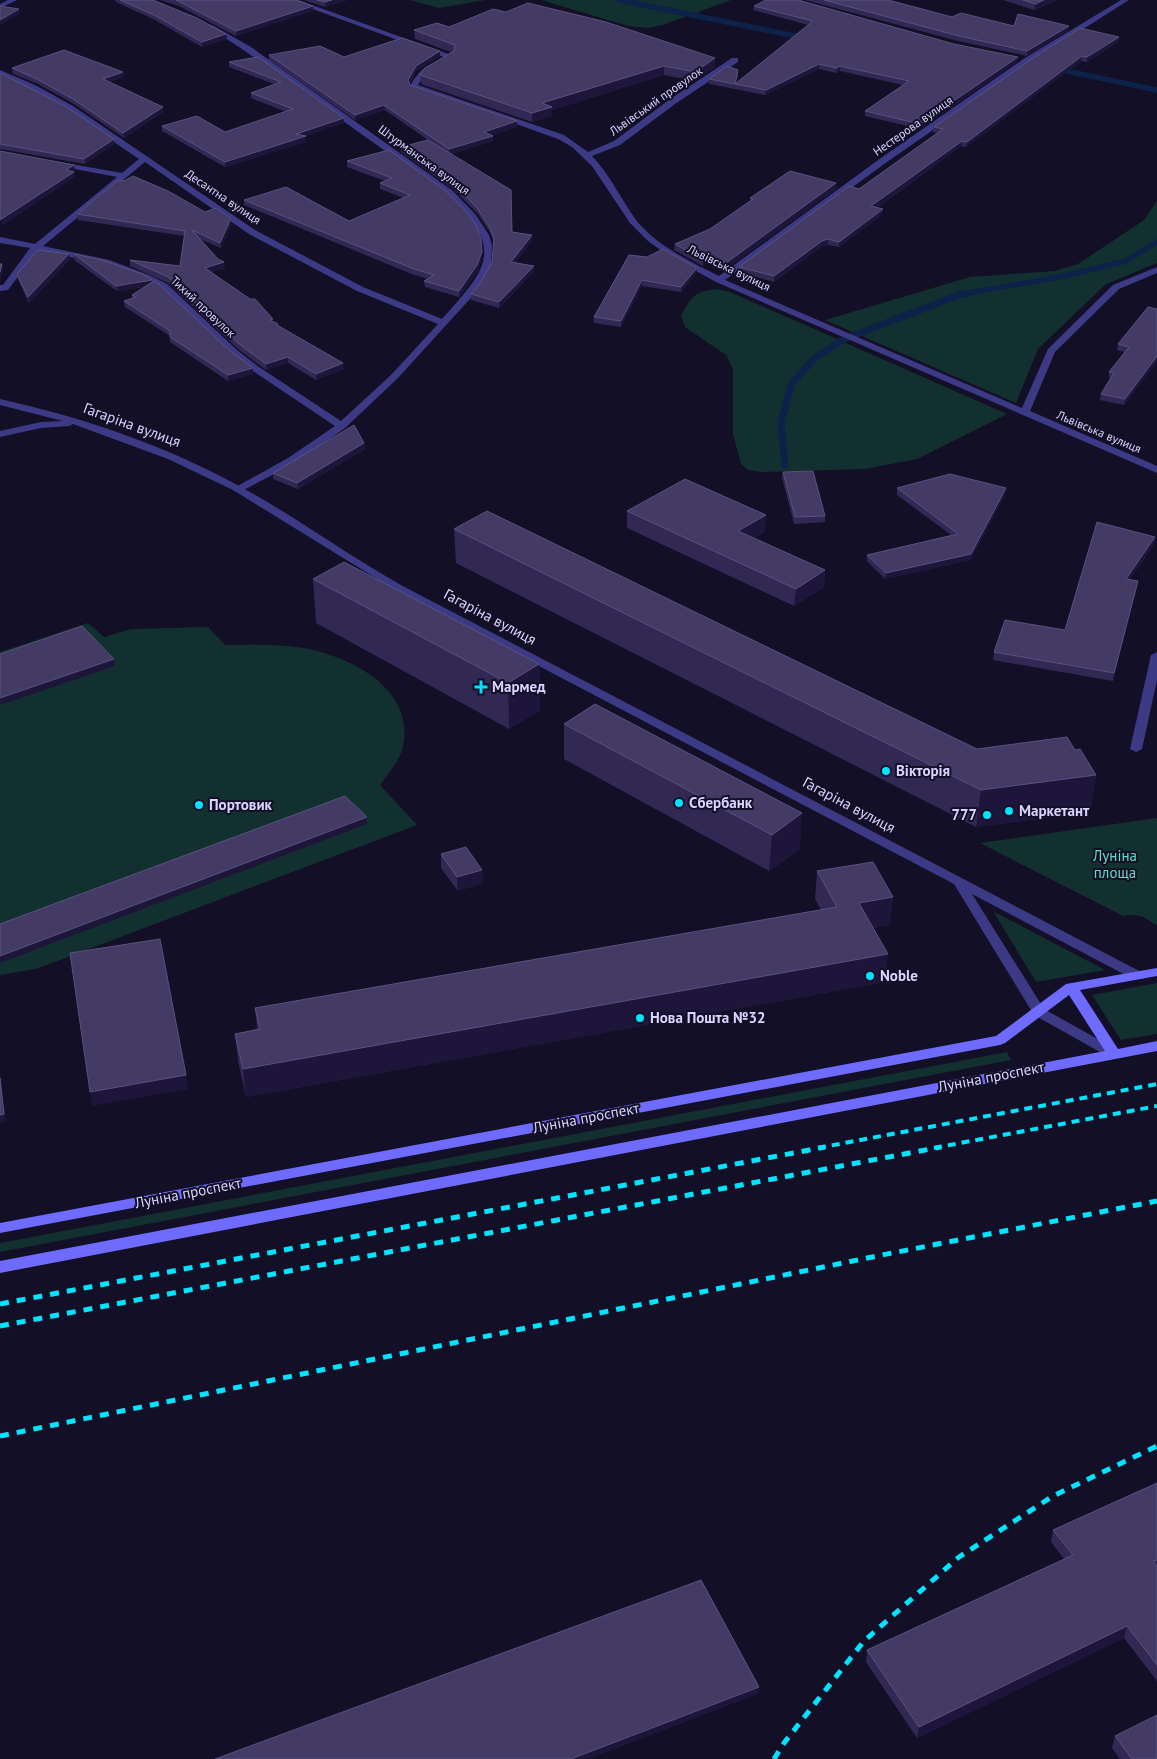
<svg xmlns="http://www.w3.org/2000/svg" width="1157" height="1759" font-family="'PT Sans',sans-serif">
<rect width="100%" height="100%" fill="#130f26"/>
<g fill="#12302f">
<path d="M410,0H485L439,8Z"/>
<path d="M541,0H731L663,25L647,28L628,26Z"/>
<path d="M1157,201V263L1106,284L1038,349L1016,403L825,320L970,277L1055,271L1078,264L1144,220Z"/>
<path d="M718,289L730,292L1007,414L917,459L865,469L761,472L748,470L741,464L733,434V369L726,355L685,327L681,316C692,296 695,291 718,289Z"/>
<path d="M88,623L104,637L131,629L208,627L225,645C252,644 278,644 304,648C353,657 418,691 402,750C398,763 388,774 380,785L417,825L36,969L0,975V652Z"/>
<path d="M1157,818V924L1155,925C1146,916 1135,913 1123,916L980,843Z"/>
<path d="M993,911L1105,970L1036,982Z"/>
<path d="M1157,983V1034L1121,1040L1092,995Z"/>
<path d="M1007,1052L1011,1060L0,1252V1243Z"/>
</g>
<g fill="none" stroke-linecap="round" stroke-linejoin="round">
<g stroke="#0c2248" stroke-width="5.5">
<path d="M619,0L805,38"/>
<path d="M1057,69L1157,90"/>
<path d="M962,294L1065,276L1126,261L1157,242"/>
</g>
<path stroke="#0c2248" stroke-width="7" d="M785,465L781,422L792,383L814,359L844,339L959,295L969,293"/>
<g fill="#3d3a85" fill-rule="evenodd">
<path d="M8,0H17L0,8V4Z"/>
<path d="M288,0H298L454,56L447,58Z"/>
<path d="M1121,0H1129L1031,62L887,162L725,280L1022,408L1048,349L1113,285L1157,267V273L1119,289L1055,352L1030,411L1157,466V473L716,282L669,256L648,241L630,223L592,166L572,147L558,139L410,86C416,76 424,64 437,64V68L424,75L418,85L564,135L588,152L614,141L669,100L732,58H738V62L675,104L620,145L592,156C610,175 621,199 636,220C657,246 689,261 719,276L881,158L1025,58Z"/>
<path d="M212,25L251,47L453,191L476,215L489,235L492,245L491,267L478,290L398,378L345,428L295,463L238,493L233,490L234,488L288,458L335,426L253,371L231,354L161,288L143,278L103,264L38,250L8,290L0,291V285H3L30,248L0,243V237L35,244L117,177L54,165V161L122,173L139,159L67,110L0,75V70L37,86L73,106L255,230L363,287L442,319C488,268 506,248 447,195L245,51L210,28L208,27ZM145,162L249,234L357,291L438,324L391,375L341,421L259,367L237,350L167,284L149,275L109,260L43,246Z"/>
<path d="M1157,652V680L1142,749L1136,752L1130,749L1151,655Z"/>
</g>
<path fill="#3d3a85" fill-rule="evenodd" d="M0,399C84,418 165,445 241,487C302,520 356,562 418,594C659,720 901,846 1143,973L1145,976L1143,979H1133L972,894L1044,1009L1119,1051L1121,1054L1119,1057H1109L1034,1015L954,884L400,593L233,490L168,459L73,424L69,426L41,428L0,437V431L41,422L63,421L0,405Z"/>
<path fill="#6f6bff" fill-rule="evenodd" d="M1157,968V976L1080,990L1118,1049L1157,1041V1051L0,1273V1261L1105,1051L1069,995L1005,1043L1000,1045L0,1233V1223L996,1036L1066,984Z"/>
<g stroke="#00e5ff" stroke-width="4" stroke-dasharray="8 6" stroke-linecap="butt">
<path d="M818,1148L1157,1084"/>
<path d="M934,1148L1157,1106"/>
</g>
<g stroke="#00e5ff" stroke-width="5" stroke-dasharray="9 8" stroke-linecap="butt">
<path d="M0,1304L825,1147"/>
<path d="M0,1326L941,1147"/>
<path d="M0,1436L882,1255L1157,1201"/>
<path d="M774,1759L784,1743L864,1641L959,1557L1053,1496L1157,1446"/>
</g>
</g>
<g fill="#312854">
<path d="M115,0H153L226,34L227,39L202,47L155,20L116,2Z"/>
<path d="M160,0H296L313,6V11L236,36L179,6Z"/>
<path d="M304,0H347L325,7Z"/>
<path d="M805,0H888L952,17L1014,26L1068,31L1027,56L958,41Z"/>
<path d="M1003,0H1058L1034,10Z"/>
<path d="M754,6L1017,62L920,129L865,116V111L903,85L840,71L836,73L819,69L765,95L709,84V79L738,70V75L736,83L808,25L753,10Z"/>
<path d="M449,27L715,67L694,81L664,75L552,110V116L532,122L421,84L420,75L451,52L415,39L414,30Z"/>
<path d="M1119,37L1118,42L1087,62L1081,61L966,147L961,146L877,208L882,215L839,247L828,245L821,247L774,282L739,272V267L859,189L937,133L933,132L934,127Z"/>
<path d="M440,51V56L416,71L410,83V85L517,121V127L491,135L493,136V141L452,154L512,232L532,241L515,263L534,266V272L499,308L471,300V294L479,285L492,262L494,244L491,234L478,214L454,190L401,152V147L428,140L385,110L355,120L269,60V55L344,57Z"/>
<path d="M258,57L344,123L305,136L306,142L225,167L162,131V126L225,132L286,112L251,98V93L274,84L229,67V62Z"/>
<path d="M12,68L124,77L110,82L163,112L124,138L74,104L38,84L13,74Z"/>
<path d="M0,73L114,139V144L85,164L0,149Z"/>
<path d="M389,150L482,257L478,271L459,297L425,287L424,281L428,279L414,275L244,205V200L349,221L404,198L380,189V183L385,181L347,167V161Z"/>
<path d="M836,189L726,269L706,263L703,266L674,250L675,244L710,229L750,202V198Z"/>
<path d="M238,202L239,207L235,214L229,210V205Z"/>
<path d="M205,212L231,218V224L221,248L200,239L225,268L211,272L278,326L344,369L316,380L288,363L266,370L238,349L168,283L130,266V260L180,266L184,236L78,220L77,214Z"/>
<path d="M69,254L70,259L29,303L18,280L17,274Z"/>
<path d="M74,254L152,280V282L253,374L228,381L170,342V336L125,307L124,301L132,299V295L144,287L117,291L74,260Z"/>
<path d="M629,255L697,268L696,274L681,292L642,286L621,327L594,323V317Z"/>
<path d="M1157,309V361L1124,405L1100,400L1101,394L1110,378H1109V372L1125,352L1117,350L1118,344Z"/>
<path d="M364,443L365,449L298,489L273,479V473Z"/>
<path d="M783,472L825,516V522L794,524L782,478Z"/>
<path d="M897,488L1005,495L970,560L885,579L867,561V555L951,535L897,495Z"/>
<path d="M627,511L765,531L754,538L825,570L824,587L794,606L627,528Z"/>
<path d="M454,529L977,749L1075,750L1096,775L1090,812L976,827L456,563Z"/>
<path d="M1154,545L1129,580L1136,589L1113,681L993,660L994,652L1065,630Z"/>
<path d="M313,579L539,664L540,710L509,729L316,623Z"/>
<path d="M564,724L800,849L769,871L564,759Z"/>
<path d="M441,854L482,870L483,883L458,891L441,868Z"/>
<path d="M817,871L890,925L873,928L885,982L246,1097L238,1061L235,1034L257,1029L255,1008L821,910L815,899Z"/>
<path d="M1157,1483V1681L1124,1638L917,1738L866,1662L867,1650L1064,1559L1051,1542L1053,1530Z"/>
<path d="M1115,1736L1157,1759H1120L1112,1748Z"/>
</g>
<g fill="#1d163a">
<path d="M332,0H347L325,7V2Z"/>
<path d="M1044,0H1058L1034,10L1035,4Z"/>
<path d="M313,6V11L236,36V31Z"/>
<path d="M19,9L20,14L0,25V20Z"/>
<path d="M1069,26L1068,31L1027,56V51Z"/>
<path d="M226,34L227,39L202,47V42Z"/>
<path d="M1119,37L1118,42L1087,62V57Z"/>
<path d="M440,51V56L416,71L408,85V80L416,66Z"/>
<path d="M1082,56L1081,61L966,147L967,142Z"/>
<path d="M1018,57L1017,62L920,129V124Z"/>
<path d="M715,58V67L694,81L695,72Z"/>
<path d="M819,64V69L765,95L766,90Z"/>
<path d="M664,66V75L552,110V116L532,122V113L542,103Z"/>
<path d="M840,66V71L836,73L837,68Z"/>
<path d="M123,72L124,77L104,84L103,79Z"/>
<path d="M384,105L385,110L355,120V115Z"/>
<path d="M163,107V112L124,138L123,133Z"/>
<path d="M344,118V123L297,139L296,134Z"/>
<path d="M517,121V127L484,137V132Z"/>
<path d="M306,136V142L225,167V162Z"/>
<path d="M493,136V141L449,155V149Z"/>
<path d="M114,139V144L85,164L84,159Z"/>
<path d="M962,141L961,146L871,212V206Z"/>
<path d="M74,165L75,171L67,176L66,170Z"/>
<path d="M74,172L75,177L2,226L1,220Z"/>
<path d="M836,183V189L726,269V263Z"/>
<path d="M238,202L239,207L235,214V209Z"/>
<path d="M883,209L882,215L839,247V242Z"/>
<path d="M231,218V224L221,248L220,243Z"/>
<path d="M532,235V241L511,268V262Z"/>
<path d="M828,239V245L821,247L774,282V276L822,241Z"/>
<path d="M482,252V257L478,271L459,297V291Z"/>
<path d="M69,254L70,259L29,303L28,297Z"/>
<path d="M706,258V263L703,266V260Z"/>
<path d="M224,262L225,268L206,274L205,268Z"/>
<path d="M2,264L3,270L0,281V272Z"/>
<path d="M534,266V272L499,308V302Z"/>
<path d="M697,268L696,274L681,292V287Z"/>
<path d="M152,280L153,285L117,291L116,286Z"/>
<path d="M642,280V286L621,327V321Z"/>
<path d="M1157,356V361L1124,405L1125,399Z"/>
<path d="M288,357V363L266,370V364Z"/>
<path d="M343,363L344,369L316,380V374Z"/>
<path d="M253,368V374L228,381V375Z"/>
<path d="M364,443L365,449L298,489L297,483Z"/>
<path d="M1006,488L1005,495L970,560L885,579L886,573L971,554Z"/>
<path d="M766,515L765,531L737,548L738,531Z"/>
<path d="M1155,537L1154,545L1124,587L1126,579Z"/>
<path d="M825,570L824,587L794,606L796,589Z"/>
<path d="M1138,581L1113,681L1114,673Z"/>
<path d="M114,659L115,666L0,705V698Z"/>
<path d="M539,664L540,710L509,729L508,683Z"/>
<path d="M1096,775L1090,812L976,827L981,790Z"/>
<path d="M802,813L800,849L769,871L772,835Z"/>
<path d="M367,817V824L0,963V956Z"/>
<path d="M482,870L483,883L458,891L457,877Z"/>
<path d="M893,897L890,925L857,931L859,903Z"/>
<path d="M888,954L885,982L246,1097L243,1069Z"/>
<path d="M0,1072L6,1122L0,1123Z"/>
<path d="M186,1075L188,1089L92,1106L90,1092Z"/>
<path d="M1127,1626L1124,1638L917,1738L919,1727Z"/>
<path d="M759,1687L758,1694L589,1759H571Z"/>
</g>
<g fill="#433a66" stroke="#5a527e">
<path d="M120,0H153L197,18L226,34L202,42L154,15Z"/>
<path d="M176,0H296L313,6L236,31Z"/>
<path d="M317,0H332L325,2Z"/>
<path d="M766,0H798L954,44L1018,57L920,124L865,111L909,81L840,66L837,68L819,64L766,90L735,84L813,21L754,6Z"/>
<path d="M824,0H888L952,17L961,13L1014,26L1018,14L1069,26L1027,51L959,36Z"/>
<path d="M1023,0H1044L1035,4Z"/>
<path d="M528,3L606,22L715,58L695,72L664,66L542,103L552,107L532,113L420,75L425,68L454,51L455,45L414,30L437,23L449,27L493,9L506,12Z"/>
<path d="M0,6L19,9L0,20Z"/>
<path d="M1080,28L1119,37L1087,57L1082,56L967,142L962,141L871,206L883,209L839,242L828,239L822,241L774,276L739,267L849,186L859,189L943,129L934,127L1033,58Z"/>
<path d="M402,38L440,51L416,66L408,80L410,85L517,121L484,132L493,136L449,149L384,105L355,115L269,55L320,46L344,57Z"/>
<path d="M64,50L123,72L103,79L163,107L123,133L73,99L37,79L12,68Z"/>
<path d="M258,57L344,118L296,134L306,136L225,162L162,126L197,116L225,132L293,109L251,93L281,82L229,62Z"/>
<path d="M727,66L738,70L735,84L709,79Z"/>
<path d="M0,73L65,106L114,139L84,159L0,144Z"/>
<path d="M428,140L511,190L512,232L532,235L511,262L534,266L499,302L471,294L479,285L492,262L494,239L490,228L477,208L454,184L401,147Z"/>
<path d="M389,150L446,191L464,209L476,225L481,239L482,252L477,265L459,291L424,281L434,275L414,269L244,200L286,187L349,221L410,195L380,183L392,178L347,161Z"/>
<path d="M0,151L74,165L66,170L74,172L0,220Z"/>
<path d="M790,171L836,183L726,263L706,258L703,260L675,244L710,229L753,199L750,198Z"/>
<path d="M133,176L168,191L205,212L216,208L231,218L220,243L192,230L218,259L224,262L205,268L250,299H255L273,319L270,320L278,324L277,325L343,363L316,374L288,357L266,364L238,343L168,277L130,260L180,266L185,231L77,214L118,180L124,181Z"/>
<path d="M238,202L235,209L229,205Z"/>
<path d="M663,249L697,268L681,287L642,280L621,321L594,317L629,255L647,257Z"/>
<path d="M38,250L69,254L28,297L17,274Z"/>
<path d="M74,254L102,260L142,274L152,280L116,286Z"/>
<path d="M0,264H2L0,272Z"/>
<path d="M154,281L159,284L229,350L253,368L228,375L170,337V331L124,301L136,297L132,295Z"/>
<path d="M1148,307L1157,309V356L1125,399L1101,394L1114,373L1109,372L1129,347L1118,344Z"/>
<path d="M354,425L364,443L297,483L273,473Z"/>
<path d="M813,471L825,516L795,517L783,472Z"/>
<path d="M950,474L1006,488L971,554L886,573L867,555L958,534L897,488Z"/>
<path d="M685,479L766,515L738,531L825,570L796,589L627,511Z"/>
<path d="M487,511L977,749L1067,737L1075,750L1080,749L1096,775L981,790L454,529Z"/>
<path d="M1097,522L1155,537L1126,579L1138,581L1114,673L994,652L1005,620L1065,630Z"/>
<path d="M344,562L539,664L508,683L313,579Z"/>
<path d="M82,626L114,659L0,698V654Z"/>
<path d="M595,704L802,813L772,835L564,724Z"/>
<path d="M345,796L367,817L0,956V924Z"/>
<path d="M466,847L482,870L457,877L441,854Z"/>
<path d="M873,862L893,897L859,903L888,954L243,1069L235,1034L260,1029L255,1008L837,907L817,871Z"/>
<path d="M160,939L186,1075L90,1092L70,953Z"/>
<path d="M0,1078L4,1114L0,1115Z"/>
<path d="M1157,1483V1560L1153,1561L1157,1566V1665L1127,1626L919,1727L867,1650L1073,1555L1053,1530Z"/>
<path d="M701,1580L759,1687L571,1759H215Z"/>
<path d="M1157,1715V1759H1132L1115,1736Z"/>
</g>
<g fill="#00e5ff" stroke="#130f26" stroke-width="2">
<path d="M478.5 679.5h5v5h5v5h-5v5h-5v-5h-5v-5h5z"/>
<circle cx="886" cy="771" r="5"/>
<circle cx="679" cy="803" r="5"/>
<circle cx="199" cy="805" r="5"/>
<circle cx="1009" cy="811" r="5"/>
<circle cx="987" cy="815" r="5"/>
<circle cx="870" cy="976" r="5"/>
<circle cx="640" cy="1018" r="5"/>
</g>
<g text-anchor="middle" stroke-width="4" stroke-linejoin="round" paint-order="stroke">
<g font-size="12" fill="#d9d4ff" stroke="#130f26">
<text transform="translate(656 101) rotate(-35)" y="4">Львівський провулок</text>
<text transform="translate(913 126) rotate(-35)" y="4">Нестерова вулиця</text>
<text transform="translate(424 160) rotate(36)" y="4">Штурманська вулиця</text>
<text transform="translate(223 197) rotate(34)" y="4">Десантна вулиця</text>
<text transform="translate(729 268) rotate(26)" y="4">Львівська вулиця</text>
<text transform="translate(203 307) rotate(43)" y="4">Тихий провулок</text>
<text transform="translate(1099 432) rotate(23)" y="4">Львівська вулиця</text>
</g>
<g font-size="15" fill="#d9d4ff" stroke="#130f26">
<text transform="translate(132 425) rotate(20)" y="5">Гагаріна вулиця</text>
<text transform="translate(490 617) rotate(28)" y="5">Гагаріна вулиця</text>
<text transform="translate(849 805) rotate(28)" y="5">Гагаріна вулиця</text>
<text transform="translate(991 1077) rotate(-11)" y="5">Луніна проспект</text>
<text transform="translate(586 1118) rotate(-11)" y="5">Луніна проспект</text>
<text transform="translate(188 1193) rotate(-11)" y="5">Луніна проспект</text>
</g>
<g font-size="15" font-weight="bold" fill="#d9d4ff" stroke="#130f26" text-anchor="start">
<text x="492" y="692">Мармед</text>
<text x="896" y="776">Вікторія</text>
<text x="689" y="808">Сбербанк</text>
<text x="209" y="810">Портовик</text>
<text x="1019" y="816">Маркетант</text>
<text x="977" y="820" text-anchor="end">777</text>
<text x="880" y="981">Noble</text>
<text x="650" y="1023">Нова Пошта №32</text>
</g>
<g font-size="15" fill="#5fe0c0" stroke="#130f26">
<text x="1115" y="861">Луніна<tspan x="1115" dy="17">площа</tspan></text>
</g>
</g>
</svg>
